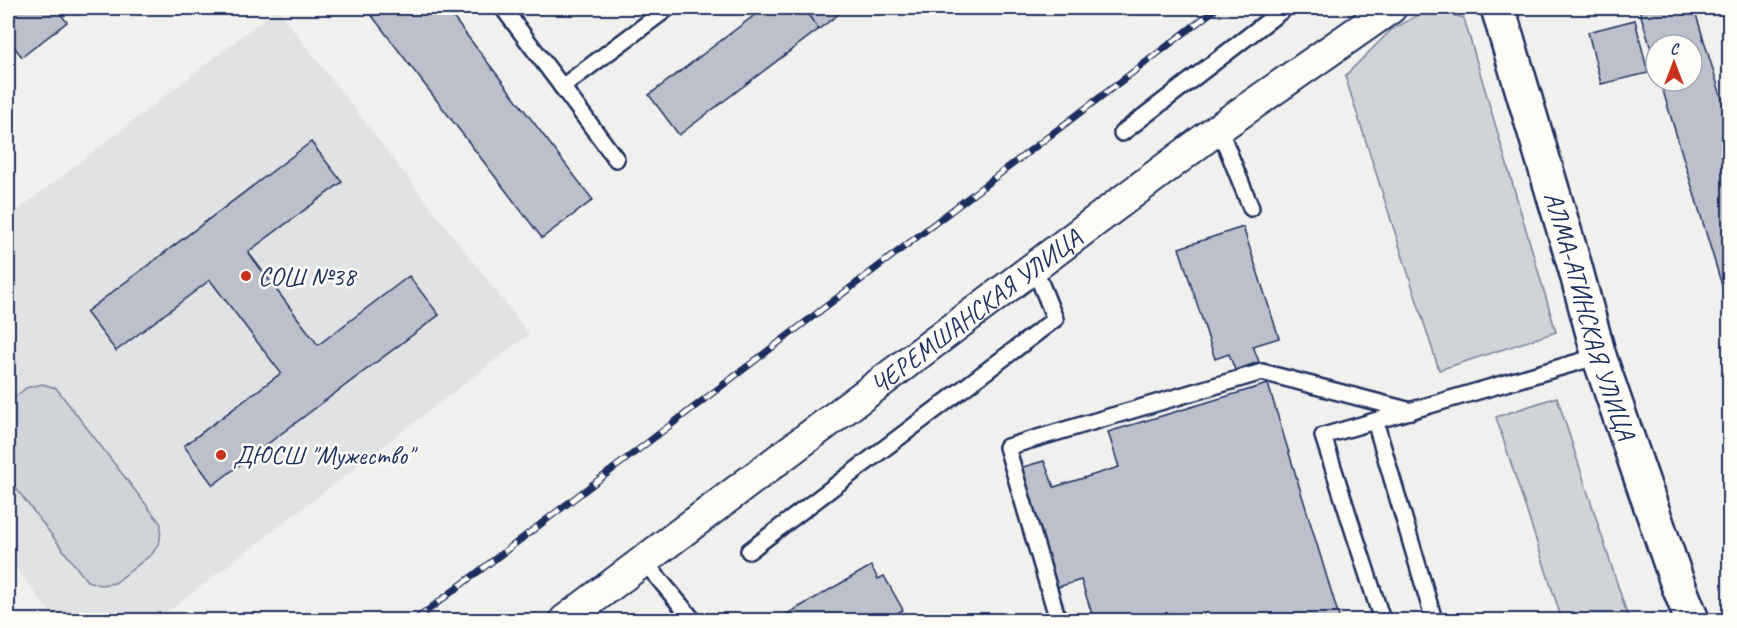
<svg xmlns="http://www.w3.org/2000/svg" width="1737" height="628" font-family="Caveat,sans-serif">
<rect width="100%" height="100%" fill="#f0f0ee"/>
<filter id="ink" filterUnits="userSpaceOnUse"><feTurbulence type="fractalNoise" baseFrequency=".0167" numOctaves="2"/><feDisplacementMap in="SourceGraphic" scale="12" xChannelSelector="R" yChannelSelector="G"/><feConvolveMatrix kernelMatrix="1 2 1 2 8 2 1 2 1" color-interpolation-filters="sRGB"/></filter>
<g filter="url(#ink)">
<path fill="#e0e2e3" d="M277,9L529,334L157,620H56L8,558V218Z"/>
<g fill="#d0d3d8" stroke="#76819b" stroke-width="1.5">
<path d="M1431,8L1464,18L1556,332L1439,370L1345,76L1391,30Z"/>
<path d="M42,384L56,388L161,524L160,540L153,553L115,583L100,585L87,581L8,478V403L26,388Z"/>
<path d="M1557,397L1629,620H1562L1496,417Z"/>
</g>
<g fill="#bbc0ca" stroke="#1b2f5e" stroke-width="1.5">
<path d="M8,8H56L67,22L22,57L8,39Z"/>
<path d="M366,8H446L593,200L542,238Z"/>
<path d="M764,8H803L819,29L679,135L649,95Z"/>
<path d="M803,8H847L819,29Z"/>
<path d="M1644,8H1694L1730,125V312L1660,81H1692V45H1656V66L1639,9Z"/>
<path d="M1635,20L1648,73L1601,84L1588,32Z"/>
<path d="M311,142L342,182L248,252L318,345L409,276L439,315L213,485L184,446L281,373L210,280L116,351L86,312Z"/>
<path d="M1243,227L1279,338L1253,346L1259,362L1235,370L1229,354L1215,359L1179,248Z"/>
<path d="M1268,384L1340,620H1094L1081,580L1058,587L1019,468L1044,461L1054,487L1119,467L1108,432Z"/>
<path d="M871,566L878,579L884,576L903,610L885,620H788L785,615Z"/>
</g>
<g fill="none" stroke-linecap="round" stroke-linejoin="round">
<g stroke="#1b2f5e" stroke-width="20">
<g id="lane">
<path d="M503,8L616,159"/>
<path d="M562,87L668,8"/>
<path d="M1219,128L1251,208"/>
<path d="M1122,133L1285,8"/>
<path d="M1375,421L1434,620"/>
<path d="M749,551L1055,319L1034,267"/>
<path d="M644,561L693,620"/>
<path d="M1058,620L1007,447L1262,372L1411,411"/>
<path d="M1382,620L1323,436L1599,356"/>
</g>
</g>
<g stroke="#1b2f5e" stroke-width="34">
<g id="street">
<path id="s1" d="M565,620L1219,128L1391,8"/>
</g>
</g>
<g stroke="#1b2f5e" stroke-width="38">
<g id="secondary">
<path id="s2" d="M1498,8L1575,267L1599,356L1676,579L1692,620"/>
</g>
</g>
<use href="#lane" stroke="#fdfcf7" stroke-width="15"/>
<use href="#street" stroke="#fdfcf7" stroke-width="30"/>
<use href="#secondary" stroke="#fdfcf7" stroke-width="33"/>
<g stroke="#1b2f5e" stroke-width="7">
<path id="rail" d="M415,620L1217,8"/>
</g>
<use href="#rail" stroke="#fdfcf7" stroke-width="4.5" stroke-dasharray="14" stroke-linecap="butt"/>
</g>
</g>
<g fill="#c8321e" stroke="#fdfcf7" stroke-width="2">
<circle cx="246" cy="276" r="6"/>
<circle cx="221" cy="455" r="6"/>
</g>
<g text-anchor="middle" stroke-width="5" stroke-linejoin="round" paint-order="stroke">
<g font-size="26" fill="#1b2f5e" stroke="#fdfcf7" text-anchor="start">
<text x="258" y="285">СОШ №38</text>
<text x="233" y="464">ДЮСШ "Мужество"</text>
</g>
<g font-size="26" fill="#1b2f5e" stroke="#fdfcf7">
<text dy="9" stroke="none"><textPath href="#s1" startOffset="514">ЧЕРЕМШАНСКАЯ УЛИЦА</textPath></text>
<text dy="9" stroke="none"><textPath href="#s2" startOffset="321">АЛМА-АТИНСКАЯ УЛИЦА</textPath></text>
</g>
</g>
<rect width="1737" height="628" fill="none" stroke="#fdfcf7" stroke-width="30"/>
<rect x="15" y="15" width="1707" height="598" fill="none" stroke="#1b2f5e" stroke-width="2" filter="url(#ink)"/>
<g transform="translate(1674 63)"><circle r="28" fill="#fdfcf7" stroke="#a3aaba" stroke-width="1.5"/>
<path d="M0-4.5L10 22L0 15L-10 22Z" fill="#c8321e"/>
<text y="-9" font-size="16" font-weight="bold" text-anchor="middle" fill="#1b2f5e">С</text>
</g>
</svg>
